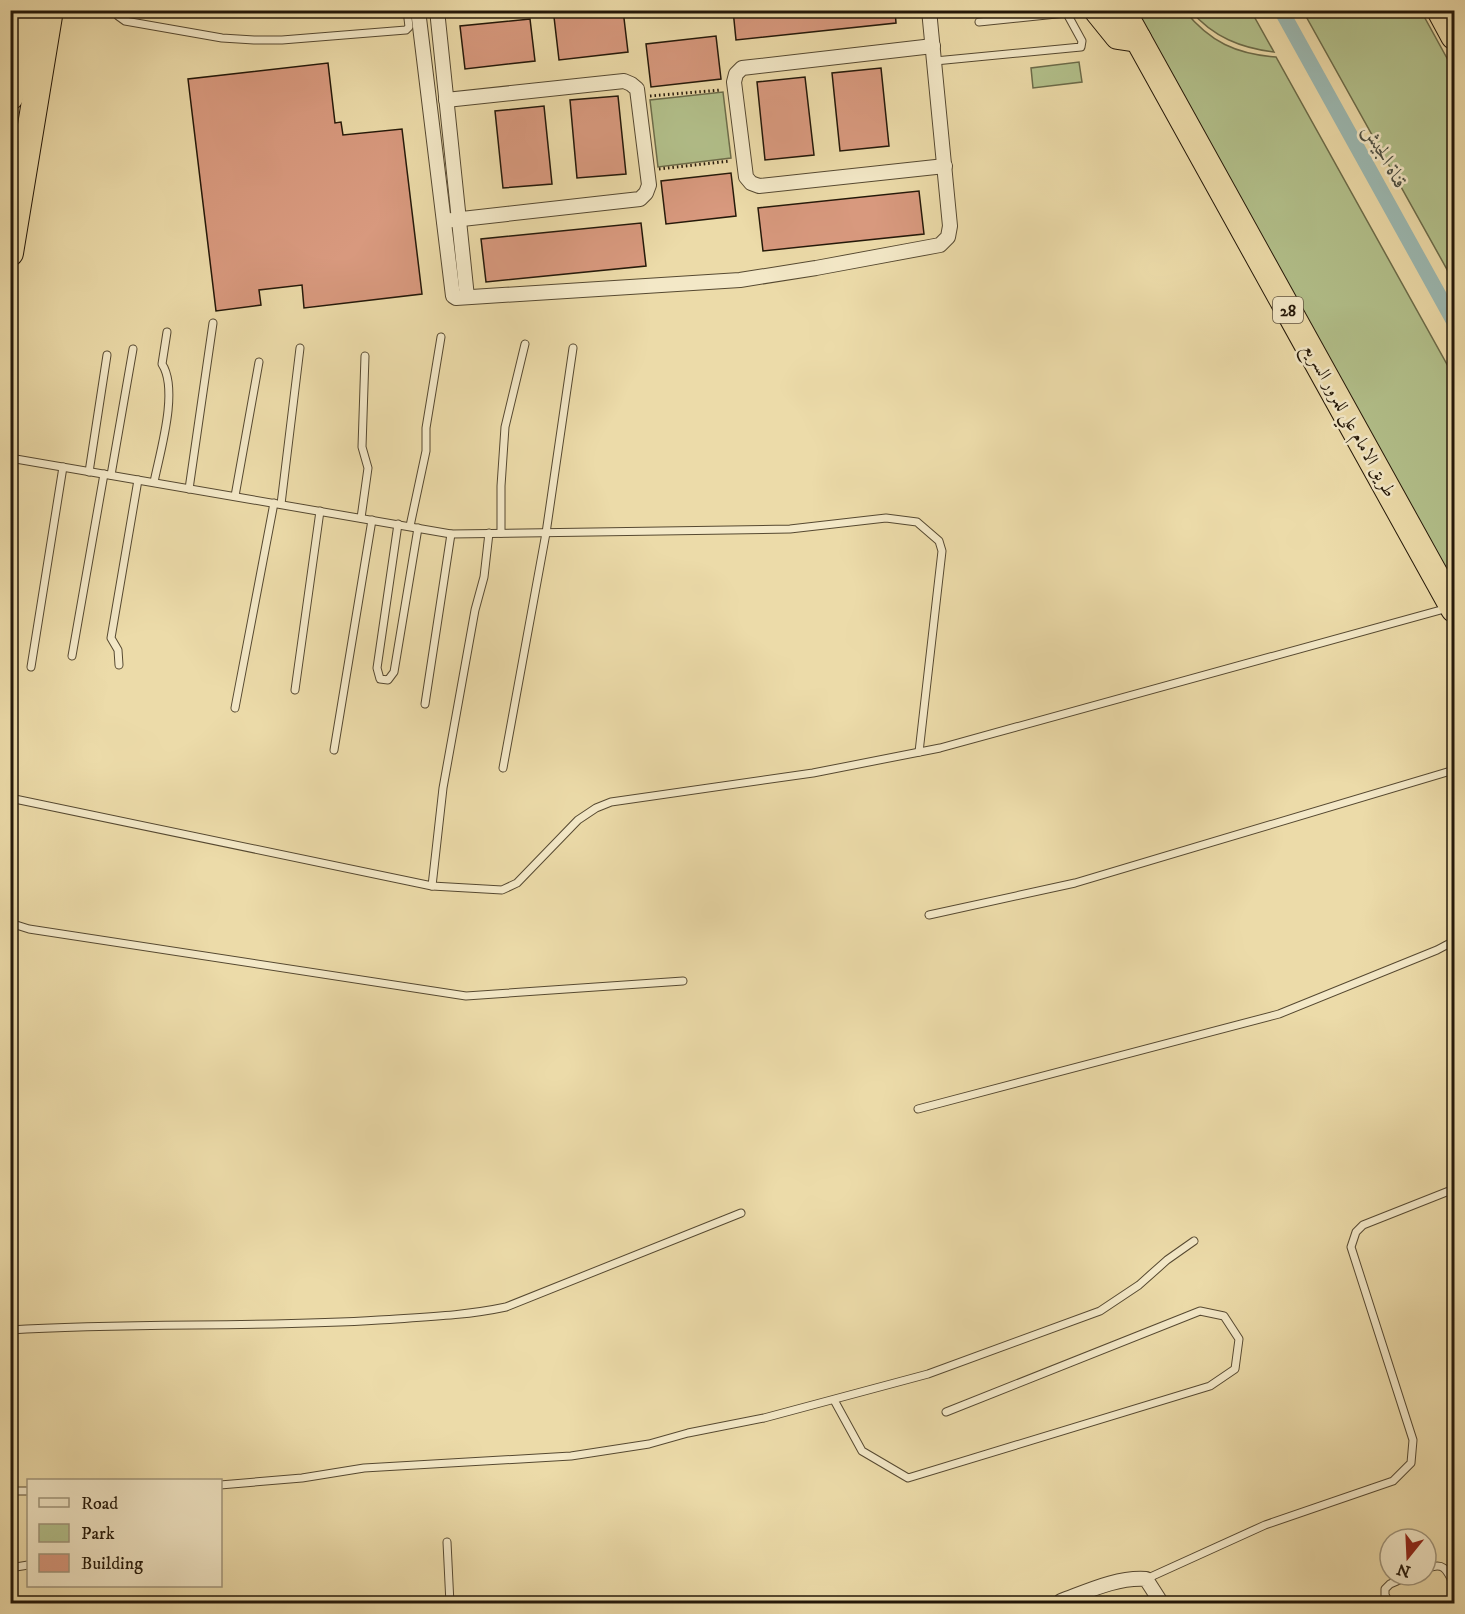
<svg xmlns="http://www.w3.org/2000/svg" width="1465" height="1614" font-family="'IM FELL DW Pica',Amiri,serif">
<rect width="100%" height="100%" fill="#ecdba9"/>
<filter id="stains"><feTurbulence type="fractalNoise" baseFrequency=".00333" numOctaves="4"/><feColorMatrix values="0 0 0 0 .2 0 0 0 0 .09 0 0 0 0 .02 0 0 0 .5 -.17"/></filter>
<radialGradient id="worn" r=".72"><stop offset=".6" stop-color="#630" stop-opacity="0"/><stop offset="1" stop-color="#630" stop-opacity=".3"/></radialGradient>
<g fill="#b3c18c" stroke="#6c6c4a" stroke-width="1.5">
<path d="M1136,11H1185C1210,42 1236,54 1276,57L1454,377V584Z"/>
<path d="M1191,11H1251L1274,52C1241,48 1213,37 1191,11Z"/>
<path d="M1303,11H1421L1454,71V282Z"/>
<path d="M1079,62L1082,82L1033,88L1031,68Z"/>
<path d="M723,92L731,158L658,167L650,100Z"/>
</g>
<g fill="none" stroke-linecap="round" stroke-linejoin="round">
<path stroke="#9cb9b2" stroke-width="15" d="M1281,10L1454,322"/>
</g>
<g fill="#d8997e" stroke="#241809" stroke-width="1.5">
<path d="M607,10H623L628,52L559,60L554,17Z"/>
<path d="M733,10H799L800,14H803L804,16L828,14V10H895L896,23L736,40Z"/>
<path d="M530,19L535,61L465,69L460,26Z"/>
<path d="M716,36L721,79L651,87L646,44Z"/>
<path d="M328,63L335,123L341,122L343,135L402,129L422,294L304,308L302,285L259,290L261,305L216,311L188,79Z"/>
<path d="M881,68L889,146L840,151L832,73Z"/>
<path d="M805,77L814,155L765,160L757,82Z"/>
<path d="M618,96L626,174L577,178L570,100Z"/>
<path d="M544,106L552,184L503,188L495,111Z"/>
<path d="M731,173L736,216L666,224L661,181Z"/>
<path d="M919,191L924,234L763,251L758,208Z"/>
<path d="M641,223L646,266L486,282L481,239Z"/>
</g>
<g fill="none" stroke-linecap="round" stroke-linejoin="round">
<g stroke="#564931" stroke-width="9">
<g id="lane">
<path d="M119,10L118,16L125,21L222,38L254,40H282L406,30L409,27L407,10"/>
<path d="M654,10L656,13L674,10"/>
<path d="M979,22L1066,13"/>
<path d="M935,61L1081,47L1082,41L1065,10"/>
<path d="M10,458L451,534L790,529L886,518L917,522L939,541L942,551L919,752"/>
<path d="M89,472L107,355"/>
<path d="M111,475L133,349"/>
<path d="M154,482C160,452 179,390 162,364L167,332"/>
<path d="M189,489L213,323"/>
<path d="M235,496L259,362"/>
<path d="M281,504L300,348"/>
<path d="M361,518L368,468L362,447L365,356"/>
<path d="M398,524L377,668L380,679L388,680L394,672L418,528"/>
<path d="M410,526L426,451V428L441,337"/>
<path d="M501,533V486L505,427L525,344"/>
<path d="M72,656L104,474"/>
<path d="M119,665L118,650L111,638L138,480"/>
<path d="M31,667L63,467"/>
<path d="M295,690L320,511"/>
<path d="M425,704L451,534"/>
<path d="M235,708L274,503"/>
<path d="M334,750L372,520"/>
<path d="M503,768L546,533L573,348"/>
<path d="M10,798L432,886L502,890L517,883L578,820L596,808L611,802L813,773L940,748L1448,608"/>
<path d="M432,886L443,788L475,610L484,577L489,533"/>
<path d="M929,915L1075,883L1454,770"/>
<path d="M10,923L29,929L466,996L683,981"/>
<path d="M918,1109L1279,1014L1437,950L1454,941"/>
<path d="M10,1330C133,1322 256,1328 379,1320C422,1317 464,1316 506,1307L741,1213"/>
<path d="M834,1400L862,1451L908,1478L1210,1386L1235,1369L1239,1339L1224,1316L1200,1311L946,1412"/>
<path d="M220,1485L302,1478L364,1468L571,1456L649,1444L688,1433L764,1418L928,1374L1100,1311L1139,1285L1167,1260L1194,1241"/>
<path d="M10,1491H28"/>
<path d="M447,1542L450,1604"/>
<path d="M10,1568L28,1565"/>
<path d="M1426,1569C1444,1561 1447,1570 1454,1585"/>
<path d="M1146,1579L1265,1525L1393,1481L1411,1463L1413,1440L1351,1247L1356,1232L1363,1225L1454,1189"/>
<path d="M873,1604L880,1601"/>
<path d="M1390,1604L1385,1595V1589L1390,1584L1411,1575"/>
</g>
</g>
<g stroke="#564931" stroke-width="16">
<g id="street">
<path d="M418,10L453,296L456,298L740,280L816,268L940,245L948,237L950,226L929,10"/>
<path d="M437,10L467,297"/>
<path d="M933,46L742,68L736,74L734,82L746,177L751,183L759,186L945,166"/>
<path d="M444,221L640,199L646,193L649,185L637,89L631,84L624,81L446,100"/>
<path d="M1061,1601C1088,1591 1117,1577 1146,1579L1162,1604"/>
</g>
</g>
<g stroke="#241809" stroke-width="28">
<g id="highway">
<path d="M1097,10L1118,36L1138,39"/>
<path d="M1122,10L1454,609"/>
<path d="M1440,10L1454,36"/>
<path d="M10,97L27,10"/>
<path d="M10,253L50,10"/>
</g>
</g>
<g stroke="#241809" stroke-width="3" stroke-dasharray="1.5 3" stroke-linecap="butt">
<path d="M650,96L721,90"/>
<path d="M659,169L730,161"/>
</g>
<use href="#lane" stroke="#f3e8c7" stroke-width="7"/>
<use href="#street" stroke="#f3e8c7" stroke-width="14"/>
<use href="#highway" stroke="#ecdba9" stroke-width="26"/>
</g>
<g text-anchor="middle" stroke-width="5" stroke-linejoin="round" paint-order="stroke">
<rect fill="#f3e8c7" stroke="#625642" stroke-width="1.5" x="1273" y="297" width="30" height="26" rx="4.5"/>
<g font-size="16" font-weight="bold" fill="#241809">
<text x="1288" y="316">28</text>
</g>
<g font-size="18" fill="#241809" stroke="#f3e8c7">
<text transform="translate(1350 420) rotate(61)" y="6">طريق الامام علي للمرور السريع</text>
</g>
<g font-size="20" font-style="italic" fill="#4e5044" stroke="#f3e8c7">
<text transform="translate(1386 156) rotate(61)" y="7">قناة الجيش</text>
</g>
</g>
<rect width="1465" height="1614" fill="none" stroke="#ecdba9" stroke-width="36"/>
<rect x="12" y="12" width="1441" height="1590" fill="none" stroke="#241809" stroke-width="3"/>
<rect x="18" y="18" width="1429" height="1578" fill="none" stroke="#241809" stroke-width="1.5"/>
<rect x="27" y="1479" width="195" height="108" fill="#f3e8c7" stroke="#a0957b" stroke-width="1.5"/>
<rect x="39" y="1498" width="30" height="9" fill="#f3e8c7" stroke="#a0957b" stroke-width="1.5"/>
<text x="81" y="1509" font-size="18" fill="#241809">Road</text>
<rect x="39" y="1524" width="30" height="18" fill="#b3c18c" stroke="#a0957b" stroke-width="1.5"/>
<text x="81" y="1539" font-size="18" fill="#241809">Park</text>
<rect x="39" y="1554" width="30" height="18" fill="#d8997e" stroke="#a0957b" stroke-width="1.5"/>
<text x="81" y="1569" font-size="18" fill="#241809">Building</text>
<g transform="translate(1408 1557) rotate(198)"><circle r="28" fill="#f3e8c7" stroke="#a0957b" stroke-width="1.5"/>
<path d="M0-4.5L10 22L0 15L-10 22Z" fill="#8f2418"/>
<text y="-9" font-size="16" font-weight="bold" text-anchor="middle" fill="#241809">N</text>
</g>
<rect width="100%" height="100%" filter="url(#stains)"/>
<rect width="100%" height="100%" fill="url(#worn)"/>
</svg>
